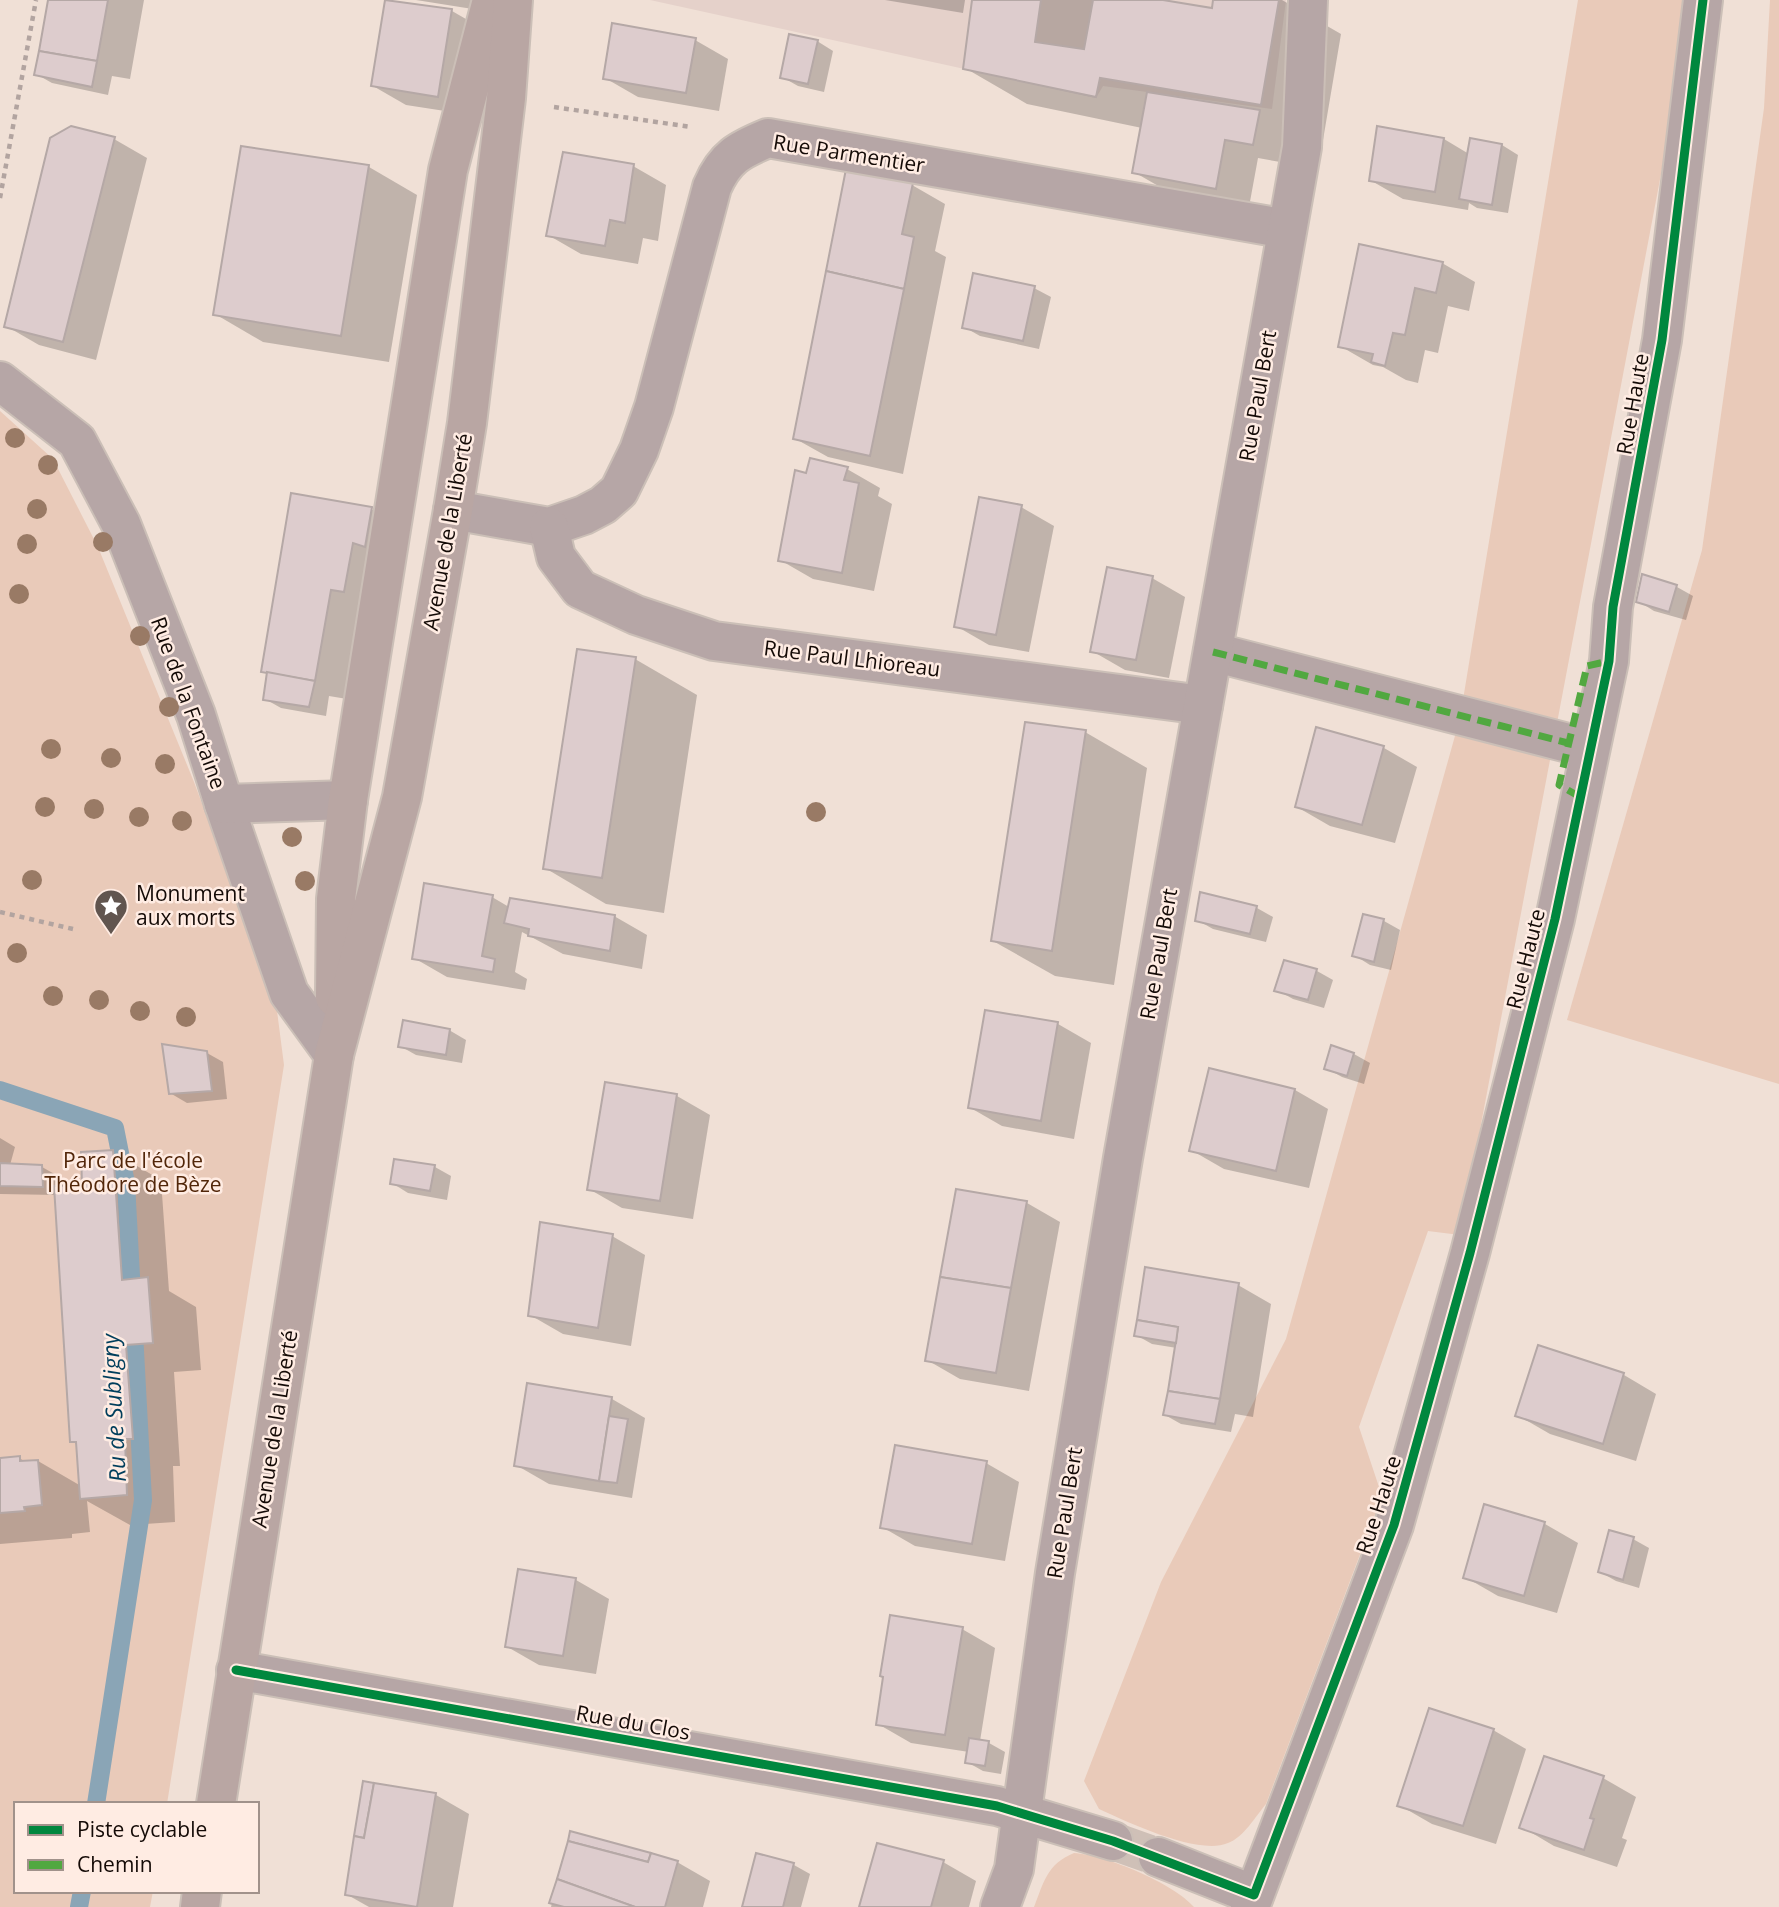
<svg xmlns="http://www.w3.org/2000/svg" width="1779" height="1907" font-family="'Open Sans',sans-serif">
<rect width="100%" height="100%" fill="#f0e0d6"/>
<path fill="#e5d1ca" d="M650,0H1286L1272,109L1103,86L1096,98Z"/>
<g fill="#e9cab9">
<path d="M1578,0H1694L1460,1235L1428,1231L1359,1427L1382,1496L1266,1804C1255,1817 1244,1837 1228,1843C1198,1856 1128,1822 1099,1809L1084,1781L1161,1582L1286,1339L1460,718Z"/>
<path d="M1770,0H1779V1084L1567,1020L1702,550L1764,108Z"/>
<path d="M0,411L53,459L98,547L194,782L276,1003L284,1065L167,1804H16V1891H153L150,1907H0Z"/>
<path d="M1074,1853C1106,1855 1173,1883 1194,1907H1034C1044,1882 1047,1864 1074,1853Z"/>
</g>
<g fill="#0003">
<path d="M50,0H144L130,79L112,76L108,95L52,83L36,74Z"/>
<path d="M416,0H507L504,14Z"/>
<path d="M885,0H965L963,13Z"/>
<path d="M974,0H1152L1213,10L1215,0H1282L1341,34L1323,140L1292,135L1286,163L1258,158L1249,207L1167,191L1134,172L1142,128L1027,104L965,68Z"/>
<path d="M386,1L452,11L485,30L471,115L406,105L373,86Z"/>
<path d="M695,40L728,59L719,111L638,97L605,78Z"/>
<path d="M817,41L833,51L824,92L798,86L782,77Z"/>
<path d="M114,139L147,158L96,360L39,345L6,326Z"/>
<path d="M1444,139L1469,154L1502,145L1518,155L1508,213L1477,208L1469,203L1468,210L1403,199L1370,180Z"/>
<path d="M243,148L369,167L417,195L389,362L263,342L215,314Z"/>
<path d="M633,166L666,185L658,241L643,238L638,264L581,254L548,235Z"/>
<path d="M912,185L945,204L935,251L946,257L903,474L828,457L794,438Z"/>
<path d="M1442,263L1475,282L1469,311L1448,306L1438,353L1425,350L1418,383L1406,380L1383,367L1373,365L1340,346Z"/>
<path d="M1034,288L1051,297L1039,349L980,336L964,327Z"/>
<path d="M847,469L880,488L878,496L892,504L874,591L813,579L780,560L808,476Z"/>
<path d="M1021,507L1054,526L1029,652L989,645L956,626Z"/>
<path d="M371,509L404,528L347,699L329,696L326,716L281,708L265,699L269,674L263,671Z"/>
<path d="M1643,576L1677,587L1693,596L1686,620L1654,611L1638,601Z"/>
<path d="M1152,578L1185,597L1169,678L1125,670L1092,651Z"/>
<path d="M635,659L697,695L664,913L606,904L545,868Z"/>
<path d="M1317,729L1384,748L1417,767L1395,843L1330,826L1297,807Z"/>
<path d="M1085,732L1147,768L1114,985L1055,976L993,941Z"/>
<path d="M1201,894L1257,908L1273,917L1266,942L1213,929L1197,920Z"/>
<path d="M492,897L509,907L614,916L647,935L642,969L563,954L522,932L515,972L527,979L525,990L447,977L414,958Z"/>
<path d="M1364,916L1384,921L1400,930L1391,970L1370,965L1354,955Z"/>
<path d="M1285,962L1317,971L1333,980L1324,1008L1293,999L1277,990Z"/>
<path d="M986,1012L1058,1024L1091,1043L1074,1139L1002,1126L969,1107Z"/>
<path d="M449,1030L466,1040L462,1063L416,1055L400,1046Z"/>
<path d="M1332,1048L1354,1054L1370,1063L1364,1084L1342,1077L1326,1068Z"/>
<path d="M207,1053L223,1062L227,1099L187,1103L170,1093Z"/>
<path d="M1210,1070L1295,1090L1328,1109L1309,1188L1224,1169L1191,1150Z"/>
<path d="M606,1084L677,1096L710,1115L693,1219L622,1208L589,1189Z"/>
<path d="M0,1138L15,1147L10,1165L42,1167L58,1176L59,1188L84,1187L113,1152L161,1180L169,1291L196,1307L201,1370L174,1372L180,1466H173L175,1522L130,1525L87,1501L90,1532L72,1534V1538L0,1544V1460L19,1458L26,1462L38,1461L81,1486L78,1445L72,1441L57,1195L0,1194Z"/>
<path d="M395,1161L435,1167L451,1176L447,1200L408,1193L392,1183Z"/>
<path d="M1027,1203L1060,1222L1029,1391L960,1379L927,1360Z"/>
<path d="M612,1236L645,1255L631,1346L563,1334L530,1315Z"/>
<path d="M1238,1285L1271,1304L1253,1417L1235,1414L1231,1432L1181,1424L1165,1415L1177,1348L1152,1344L1136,1335Z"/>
<path d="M1539,1348L1624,1375L1656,1394L1636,1461L1550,1434L1517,1415Z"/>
<path d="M612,1399L645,1418L632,1498L549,1484L516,1465Z"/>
<path d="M986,1463L1019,1482L1005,1561L915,1546L882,1527Z"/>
<path d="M1485,1507L1545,1524L1578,1543L1557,1613L1498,1596L1465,1577Z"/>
<path d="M1633,1539L1649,1548L1639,1588L1616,1581L1600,1572Z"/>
<path d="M519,1571L576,1580L609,1599L596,1674L539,1665L506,1646Z"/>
<path d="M962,1629L995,1648L980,1741L989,1743L1005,1752L1001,1774L983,1771L967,1762L969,1752L911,1743L878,1724Z"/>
<path d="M1493,1730L1526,1749L1496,1844L1432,1824L1399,1805Z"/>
<path d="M1603,1778L1636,1797L1622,1838L1627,1840L1617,1867L1554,1846L1522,1827Z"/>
<path d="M436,1795L469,1814L453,1907H369L346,1894Z"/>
<path d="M569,1841L677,1862L710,1881L703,1907H551Z"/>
<path d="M758,1855L794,1865L810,1874L801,1907H744Z"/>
<path d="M943,1862L976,1881L969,1907H861Z"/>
</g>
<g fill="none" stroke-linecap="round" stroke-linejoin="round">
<g stroke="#8aa5b6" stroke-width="18">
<path d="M0,1090L115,1128L126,1183L143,1500L96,1804"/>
<path d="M79,1907L82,1891"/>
</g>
</g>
<g fill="#ddcccd" stroke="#b5a8a6" stroke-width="2">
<path d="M48,0H108L97,61L39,51Z"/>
<path d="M385,0L452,9L438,97L371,86Z"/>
<path d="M972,0H1041L1035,42L1084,49L1093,0H1163L1212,8L1213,0H1279L1261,105L1100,78L1096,97L963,69Z"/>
<path d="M612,23L696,38L686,93L603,79Z"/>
<path d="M789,34L818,40L808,84L780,78Z"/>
<path d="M39,51L97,61L92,87L34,75Z"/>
<path d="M1147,92L1260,110L1253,145L1225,140L1216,189L1132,173Z"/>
<path d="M71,126L115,137L63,342L4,327L50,138Z"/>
<path d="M1377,126L1444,138L1435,192L1369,181Z"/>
<path d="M1470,138L1502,144L1492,205L1459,199Z"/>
<path d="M241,146L369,165L341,336L213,315Z"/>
<path d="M563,152L634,164L625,223L610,220L605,246L546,236Z"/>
<path d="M846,169L913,183L902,234L914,237L904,289L826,271Z"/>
<path d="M1359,244L1443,262L1436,293L1415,288L1405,335L1393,333L1385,366L1371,362L1373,354L1338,347Z"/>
<path d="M826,271L904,289L870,456L793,439Z"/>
<path d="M973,273L1035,286L1023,341L962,328Z"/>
<path d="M810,458L848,467L844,480L859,483L842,573L778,561L795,470L806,473Z"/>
<path d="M291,493L372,507L365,547L353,543L344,592L331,590L315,681L261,672Z"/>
<path d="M979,497L1022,505L996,635L954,627Z"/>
<path d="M1107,567L1153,576L1136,660L1090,652Z"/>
<path d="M1642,574L1677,585L1669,612L1636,602Z"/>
<path d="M577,649L636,657L602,878L543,869Z"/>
<path d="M267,672L315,681L309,707L263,700Z"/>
<path d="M1025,722L1086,730L1052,951L991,941Z"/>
<path d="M1316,727L1384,746L1362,825L1295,807Z"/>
<path d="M424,883L493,895L482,956L495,959L493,972L412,959Z"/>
<path d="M1200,892L1257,906L1250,934L1195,921Z"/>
<path d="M510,898L615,915L610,951L528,936L529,929L504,923Z"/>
<path d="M1363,914L1384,919L1374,962L1352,956Z"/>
<path d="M1284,960L1317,969L1308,1000L1274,991Z"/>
<path d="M985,1010L1058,1022L1041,1121L968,1108Z"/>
<path d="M403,1020L450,1029L446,1055L398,1047Z"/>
<path d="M162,1044L207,1051L212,1091L169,1094Z"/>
<path d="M1331,1045L1354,1053L1347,1076L1324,1069Z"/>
<path d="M1209,1068L1295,1089L1276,1171L1189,1151Z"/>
<path d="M605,1082L677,1094L660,1201L587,1190Z"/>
<path d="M113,1150L122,1280L148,1277L153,1343L126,1345L133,1439H125L127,1495L80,1499L76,1442H70L54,1186L82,1185L81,1152Z"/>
<path d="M394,1159L435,1165L430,1191L390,1184Z"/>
<path d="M0,1163L42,1165L43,1187L0,1186Z"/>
<path d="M956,1189L1027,1201L1011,1288L940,1277Z"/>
<path d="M540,1222L613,1234L598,1328L528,1316Z"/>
<path d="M1145,1267L1239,1283L1220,1399L1168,1391L1178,1327L1137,1320Z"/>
<path d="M940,1277L1011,1288L996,1373L925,1361Z"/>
<path d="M1137,1320L1178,1327L1176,1343L1134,1336Z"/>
<path d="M1538,1345L1624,1373L1603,1444L1515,1416Z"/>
<path d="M527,1383L612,1397L599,1481L514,1466Z"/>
<path d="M1168,1391L1220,1399L1215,1424L1163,1415Z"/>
<path d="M609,1416L628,1419L617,1483L599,1481Z"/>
<path d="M895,1445L987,1461L972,1544L880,1528Z"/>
<path d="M20,1456V1461L38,1460L42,1505L24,1507L25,1511L0,1513V1458Z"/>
<path d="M1484,1504L1545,1522L1524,1596L1463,1578Z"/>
<path d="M1609,1530L1634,1537L1623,1580L1598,1572Z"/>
<path d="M518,1569L576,1578L563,1656L505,1647Z"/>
<path d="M890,1615L963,1627L945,1735L876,1725L883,1677L880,1676Z"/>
<path d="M1429,1708L1494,1729L1463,1826L1397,1806Z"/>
<path d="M969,1738L989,1741L985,1766L965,1763Z"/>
<path d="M1544,1756L1604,1776L1590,1818L1594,1819L1584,1850L1519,1828Z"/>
<path d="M363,1781L374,1783L364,1838L354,1836Z"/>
<path d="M374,1783L436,1793L417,1907L345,1895L354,1836L364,1838Z"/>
<path d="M570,1831L651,1853L648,1862L568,1841Z"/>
<path d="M568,1841L648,1862L651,1853L678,1861L665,1907H635L557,1879Z"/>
<path d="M877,1843L944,1860L931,1907H859Z"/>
<path d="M756,1853L794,1863L783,1907H742Z"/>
<path d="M557,1879L635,1907H564L549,1903Z"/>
</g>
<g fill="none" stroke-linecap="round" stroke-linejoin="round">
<path stroke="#cfc0b7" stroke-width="38" stroke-dasharray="38 19" stroke-linecap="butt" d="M1113,1841L1158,1857"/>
<g stroke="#cbbfb7" stroke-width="42">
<g id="minor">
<path d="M0,381L77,441L121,524L196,715L224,804L289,993L334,1055"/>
<path d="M453,510L549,527L584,515L603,505L619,491L639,450L654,407L712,187C725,157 739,150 768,138L1287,229"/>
<path d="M549,527L556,557L580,589L636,615L714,641L1203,705"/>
<path d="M1213,652L1568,743"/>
<path d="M224,804L348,800"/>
<path d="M236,1670L997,1806L1113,1841"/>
<path d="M1158,1857L1254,1895"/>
<path d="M1000,1907L1014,1869L1055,1573L1123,1158L1302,147L1308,0"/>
<path d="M1250,1907L1394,1525L1470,1253L1555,919L1609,661L1613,607L1662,340L1703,0"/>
</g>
</g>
<g stroke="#cbbfb7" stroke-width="42">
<g id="major">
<path d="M335,997L336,899L348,800L448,170L492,0"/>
<path d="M216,1804L334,1055L402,797L453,510L467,423L506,98L513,0"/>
<path d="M200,1907L202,1891"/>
</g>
</g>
<g stroke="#b2a4a0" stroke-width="4.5" stroke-dasharray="5 5" stroke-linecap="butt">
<path d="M554,107L691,127"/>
<path d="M0,198L36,0"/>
<path d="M0,912L73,929"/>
</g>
<use href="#minor" stroke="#b6a6a6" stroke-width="38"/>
<use href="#major" stroke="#b9a6a3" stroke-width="38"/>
<g stroke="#51a840" stroke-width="7" stroke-dasharray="14 7" stroke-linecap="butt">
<path d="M1213,652L1568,743"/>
<path d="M1580,797L1559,785L1587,666L1609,661"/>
</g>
<g stroke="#ffece3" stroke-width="13">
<path id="cycleway" d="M236,1670L997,1806L1113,1841L1254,1895L1394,1525L1470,1253L1555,919L1609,661L1613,607L1662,340L1703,0"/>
</g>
<use href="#cycleway" stroke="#00873e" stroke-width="9"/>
</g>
<g fill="#997a65">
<circle cx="15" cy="438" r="10"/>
<circle cx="48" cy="465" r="10"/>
<circle cx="37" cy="509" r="10"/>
<circle cx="103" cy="542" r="10"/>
<circle cx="27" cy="544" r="10"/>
<circle cx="19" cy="594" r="10"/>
<circle cx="140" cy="636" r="10"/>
<circle cx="169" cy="707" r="10"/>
<circle cx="51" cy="749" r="10"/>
<circle cx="111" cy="758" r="10"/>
<circle cx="165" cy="764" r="10"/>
<circle cx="45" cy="807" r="10"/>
<circle cx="94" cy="809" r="10"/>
<circle cx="816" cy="812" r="10"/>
<circle cx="139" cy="817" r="10"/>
<circle cx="182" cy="821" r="10"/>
<circle cx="292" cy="837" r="10"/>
<circle cx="32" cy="880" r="10"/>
<circle cx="305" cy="881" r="10"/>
<circle cx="17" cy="953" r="10"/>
<circle cx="53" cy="996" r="10"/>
<circle cx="99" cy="1000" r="10"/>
<circle cx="140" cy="1011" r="10"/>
<circle cx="186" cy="1017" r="10"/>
</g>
<defs>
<g id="sight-pin" transform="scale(1.75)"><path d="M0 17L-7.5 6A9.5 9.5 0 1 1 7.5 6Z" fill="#61554f" stroke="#ffece3"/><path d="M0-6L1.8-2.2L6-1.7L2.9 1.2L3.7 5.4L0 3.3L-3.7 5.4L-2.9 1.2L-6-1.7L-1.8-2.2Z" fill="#fff"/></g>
</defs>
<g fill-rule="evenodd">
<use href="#sight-pin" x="111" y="906"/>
</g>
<g text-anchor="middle" stroke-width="5" stroke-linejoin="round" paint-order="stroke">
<g font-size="21" fill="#140a06" stroke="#ffece3">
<text transform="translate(849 154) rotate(9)" y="7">Rue Parmentier</text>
<text transform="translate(1258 396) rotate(-80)" y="7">Rue Paul Bert</text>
<text transform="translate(1633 404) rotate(-80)" y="7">Rue Haute</text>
<text transform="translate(448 532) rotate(-80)" y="7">Avenue de la Liberté</text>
<text transform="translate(852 659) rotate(7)" y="7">Rue Paul Lhioreau</text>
<text transform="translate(188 703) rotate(70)" y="7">Rue de la Fontaine</text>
<text transform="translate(1159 954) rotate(-80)" y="7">Rue Paul Bert</text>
<text transform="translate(1526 959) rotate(-76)" y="7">Rue Haute</text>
<text transform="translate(275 1429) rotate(-81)" y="7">Avenue de la Liberté</text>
<text transform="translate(1379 1505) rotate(-72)" y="7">Rue Haute</text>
<text transform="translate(1065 1513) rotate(-81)" y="7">Rue Paul Bert</text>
<text transform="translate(633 1723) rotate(10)" y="7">Rue du Clos</text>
</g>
<g font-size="21" fill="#140a06" stroke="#ffece3" text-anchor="start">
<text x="136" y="901">Monument<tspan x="136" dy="24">aux morts</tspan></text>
</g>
<g font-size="21" fill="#522609" stroke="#ffece3">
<text x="133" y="1168">Parc de l'école<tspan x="133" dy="24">Théodore de Bèze</tspan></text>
</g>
<g font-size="23" font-style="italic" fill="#003e5c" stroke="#ffece3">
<text transform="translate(114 1408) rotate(-93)" y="8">Ru de Subligny</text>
</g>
</g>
<rect x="14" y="1802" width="245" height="91" fill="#ffece3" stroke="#a1928b" stroke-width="2"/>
<rect x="28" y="1825" width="35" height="10" fill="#00873e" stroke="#a1928b" stroke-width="2"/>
<text x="77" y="1837" font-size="21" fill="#140a06">Piste cyclable</text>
<rect x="28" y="1860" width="35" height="10" fill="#51a840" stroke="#a1928b" stroke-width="2"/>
<text x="77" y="1872" font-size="21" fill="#140a06">Chemin</text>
</svg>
